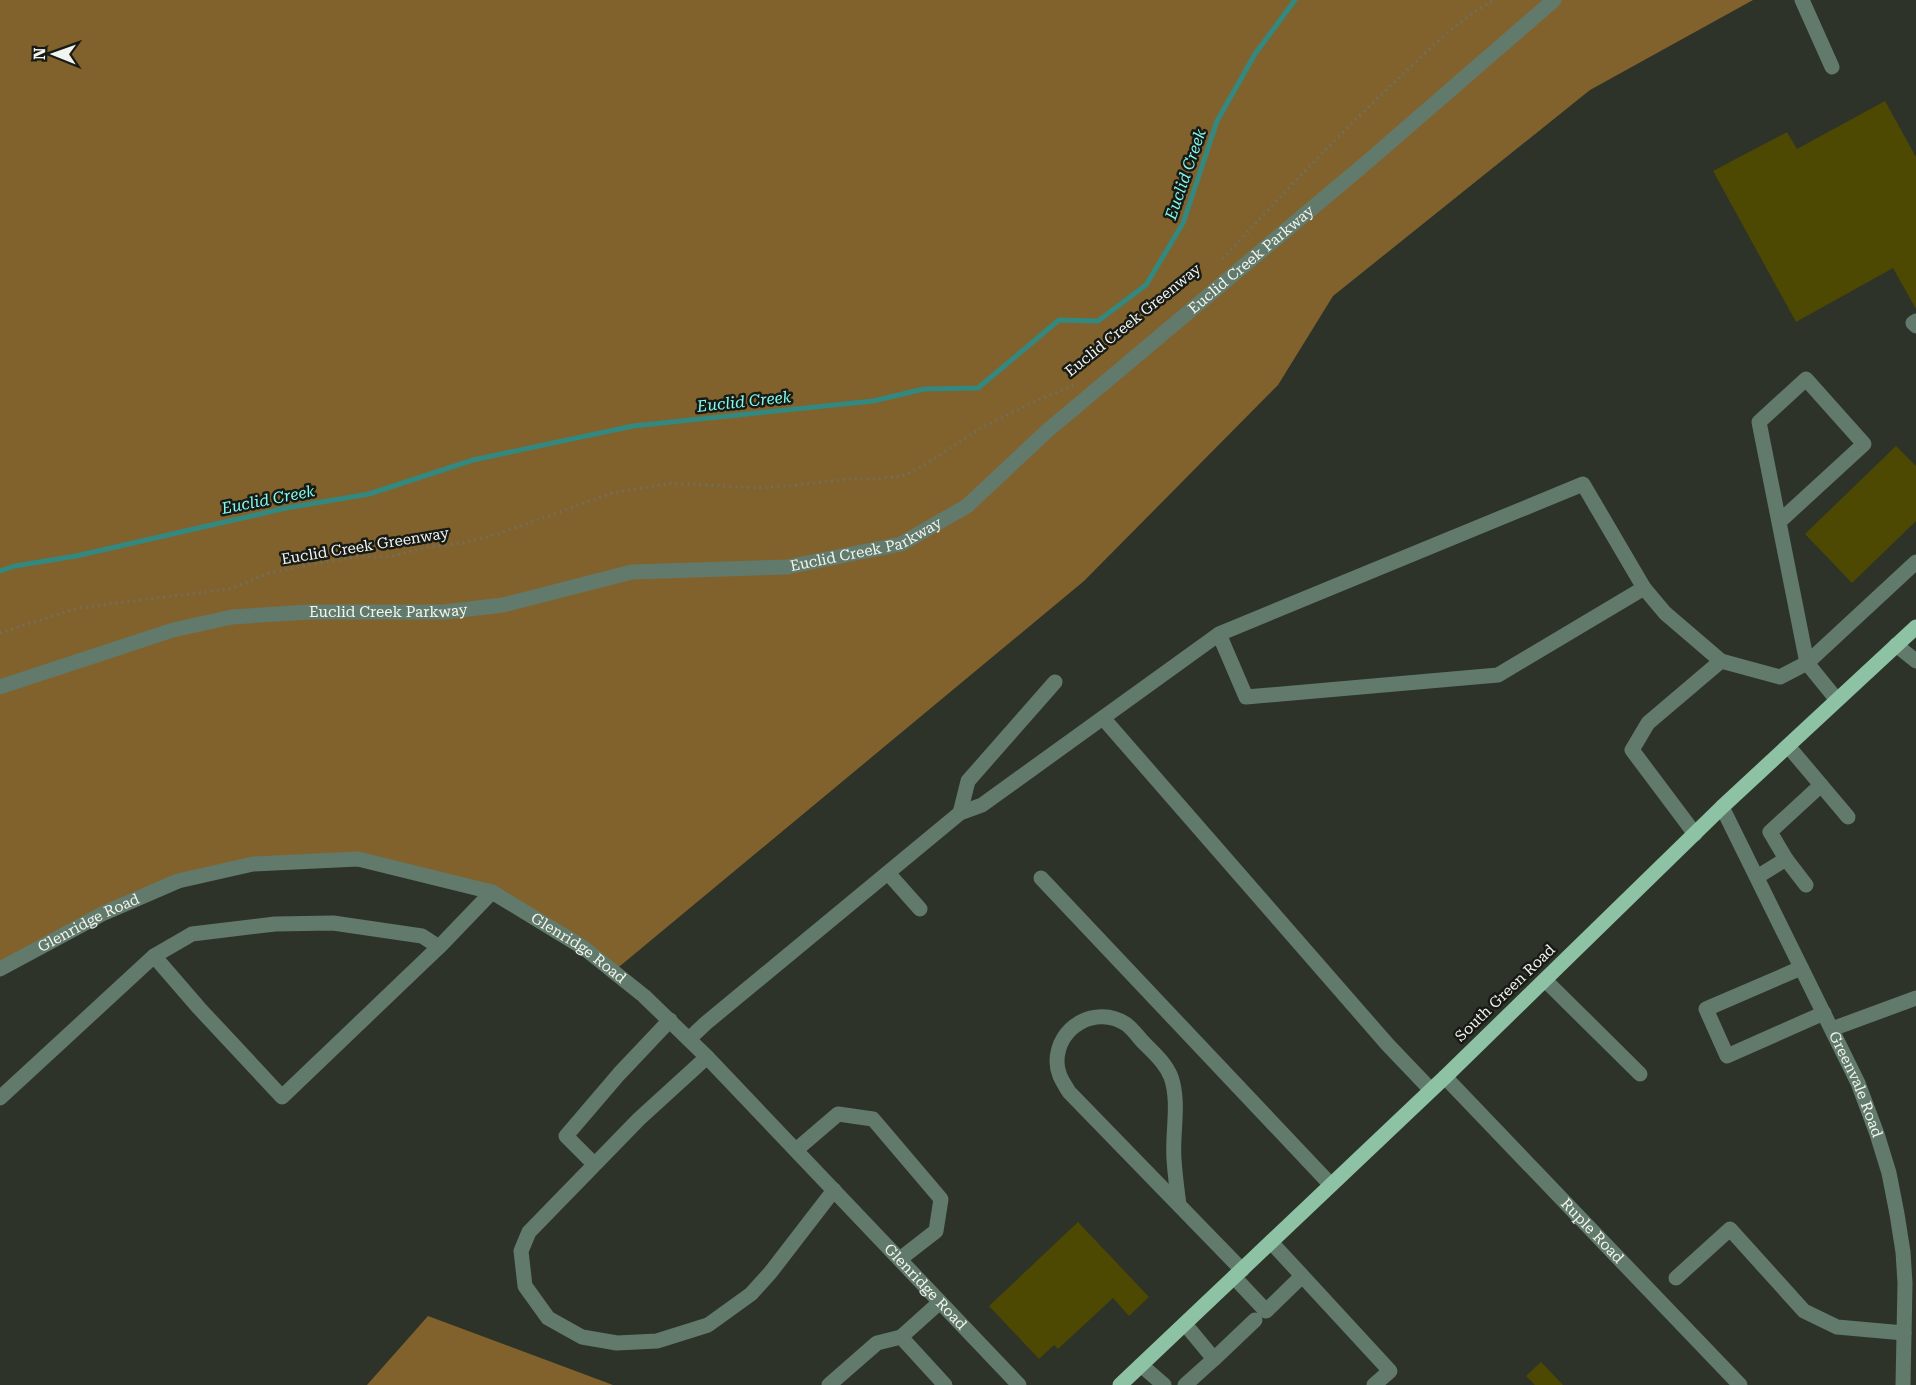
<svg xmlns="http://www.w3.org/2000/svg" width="1916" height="1385" font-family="'Roboto Serif',serif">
<rect width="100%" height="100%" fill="#2d3329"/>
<g fill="#82622c">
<path d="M0,0H1753L1590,90L1333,296L1278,385L1084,581L614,971L492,892L358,859L253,864L178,881L0,969Z"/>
<path d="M428,1316L613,1385H367Z"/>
</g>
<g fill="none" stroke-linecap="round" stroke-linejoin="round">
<path stroke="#33887f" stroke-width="5" d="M0,571L15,566L76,556L286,508L369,494L473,460L633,426L873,401L924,389L978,388L1059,320L1098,321L1146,285L1183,223L1217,121L1255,54L1295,0"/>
</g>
<g fill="#4d4802">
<path d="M1885,101L1916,157V309L1893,268L1796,322L1713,171L1787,132L1797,149Z"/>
<path d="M1896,446L1916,466V521L1852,583L1805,534Z"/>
<path d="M1078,1222L1149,1297L1129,1316L1113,1298L1058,1349L1054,1345L1039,1359L989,1306Z"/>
<path d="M1541,1362L1563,1385H1535L1526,1376Z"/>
</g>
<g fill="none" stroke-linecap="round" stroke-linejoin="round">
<g stroke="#6c7169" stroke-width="3" stroke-dasharray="1.5 4.5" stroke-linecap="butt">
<path d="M1223,259C1280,196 1339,134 1402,75C1430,49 1460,18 1494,0"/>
<path d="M0,633L78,608L230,589L269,573L330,561L357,557H389L428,547L463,543L498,534L612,493L671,483L757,488L797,485L850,479H876L905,475L924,465L983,427L1034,402L1073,385"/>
</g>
<g stroke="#617a6b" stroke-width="15">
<path d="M1802,0L1832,67"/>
<path d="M1916,321L1913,323L1916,326"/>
<path d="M1779,522L1864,444L1806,379L1759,422L1807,663L1837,700"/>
<path d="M1644,588L1665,613L1721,661"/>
<path d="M1896,645L1916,661"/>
<path id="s1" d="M0,687L173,630L232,617L311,612H444L503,605L632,572L787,567L901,544L967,506L1047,431L1366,163L1554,0"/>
<path d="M1103,718L1388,1045L1431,1090"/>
<path d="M1821,785L1848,817"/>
<path id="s2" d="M1722,807L1858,1083L1877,1134L1889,1173L1897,1214L1903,1252L1905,1283L1903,1385"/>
<path d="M960,813L968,781L1055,682"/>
<path d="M1695,834L1632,750L1648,723L1721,661L1780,677L1807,663L1916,562"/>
<path d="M1786,859L1806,885"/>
<path d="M888,873L920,909"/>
<path d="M1757,877L1786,859L1770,832L1821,785L1788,746"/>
<path d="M1041,878L1331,1185"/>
<path d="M154,956L192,934L275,924L333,923L422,936L439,947"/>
<path d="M1801,968L1706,1009L1727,1056L1824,1013"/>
<path id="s3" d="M0,969L104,913L178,881L253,864L358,859L492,892L584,948L644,996L707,1057L1019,1385"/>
<path d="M1545,980L1640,1074"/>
<path d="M1832,1029L1916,998"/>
<path d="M689,1039L706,1023L960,813L982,805L1219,634L1583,484L1644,588L1498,675L1246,697L1219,634"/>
<path d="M707,1057L639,1119L529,1232L521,1251L525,1286L548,1318L582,1337L617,1343L657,1341L708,1325L751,1294L770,1273L834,1190"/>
<path id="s4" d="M1445,1077L1740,1385"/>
<path d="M0,1098L154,956L199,1008L282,1097L442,944L492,892"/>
<path d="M796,1150L838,1114L873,1119L941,1199L936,1231L900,1259"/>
<path d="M594,1164L566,1136L619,1074L670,1020"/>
<path d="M1179,1205C1177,1190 1175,1175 1174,1159C1172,1132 1180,1103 1171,1077C1166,1064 1155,1054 1145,1044C1139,1038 1133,1029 1126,1024C1096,1005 1057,1026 1057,1062C1057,1074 1063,1082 1069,1092L1242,1270"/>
<path d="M1271,1242L1390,1371L1374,1385"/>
<path d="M1234,1277L1266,1311L1302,1276"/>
<path d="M1676,1278L1730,1229L1804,1311L1837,1327L1904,1333"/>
<path d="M940,1302L901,1337L945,1385"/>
<path d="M1185,1324L1214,1359L1255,1320"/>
<path d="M1141,1365L1164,1385"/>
<path d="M829,1385L877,1343L901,1337"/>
<path d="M1185,1385L1214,1359"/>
</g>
<path stroke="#8ec2a4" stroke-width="15" d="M1120,1385L1445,1077L1722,807L1916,627"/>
</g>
<g text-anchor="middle" stroke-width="5" stroke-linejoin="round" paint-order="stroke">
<g font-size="15" fill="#f2f5ef" stroke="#171a15">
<text dy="5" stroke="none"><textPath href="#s1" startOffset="1371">Euclid Creek Parkway</textPath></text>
<text transform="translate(1133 320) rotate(-39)" y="5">Euclid Creek Greenway</text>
<text dy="5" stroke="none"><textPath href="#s1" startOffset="885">Euclid Creek Parkway</textPath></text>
<text transform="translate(365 546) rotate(-9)" y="5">Euclid Creek Greenway</text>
<text dy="5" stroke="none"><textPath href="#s1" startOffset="399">Euclid Creek Parkway</textPath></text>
<text dy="5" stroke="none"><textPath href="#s3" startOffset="100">Glenridge Road</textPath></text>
<text dy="5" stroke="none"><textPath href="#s3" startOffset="622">Glenridge Road</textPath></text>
<text transform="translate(1505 993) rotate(-44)" y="5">South Green Road</text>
<text dy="5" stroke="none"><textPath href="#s2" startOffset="308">Greenvale Road</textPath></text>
<text dy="5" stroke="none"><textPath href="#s4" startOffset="213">Ruple Road</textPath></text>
<text dy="5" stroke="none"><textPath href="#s3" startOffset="1108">Glenridge Road</textPath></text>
</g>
<g font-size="16" font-style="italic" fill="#81fbee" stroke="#171a15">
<text transform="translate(1185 174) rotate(-71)" y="6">Euclid Creek</text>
<text transform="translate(744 401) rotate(-6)" y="6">Euclid Creek</text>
<text transform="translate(268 499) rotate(-11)" y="6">Euclid Creek</text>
</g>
</g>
<g transform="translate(54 54) rotate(271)" stroke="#171a15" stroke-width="4.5" paint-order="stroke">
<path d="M0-4.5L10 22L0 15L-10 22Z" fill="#f2f5ef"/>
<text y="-9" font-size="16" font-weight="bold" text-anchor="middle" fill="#f2f5ef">N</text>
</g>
</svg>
